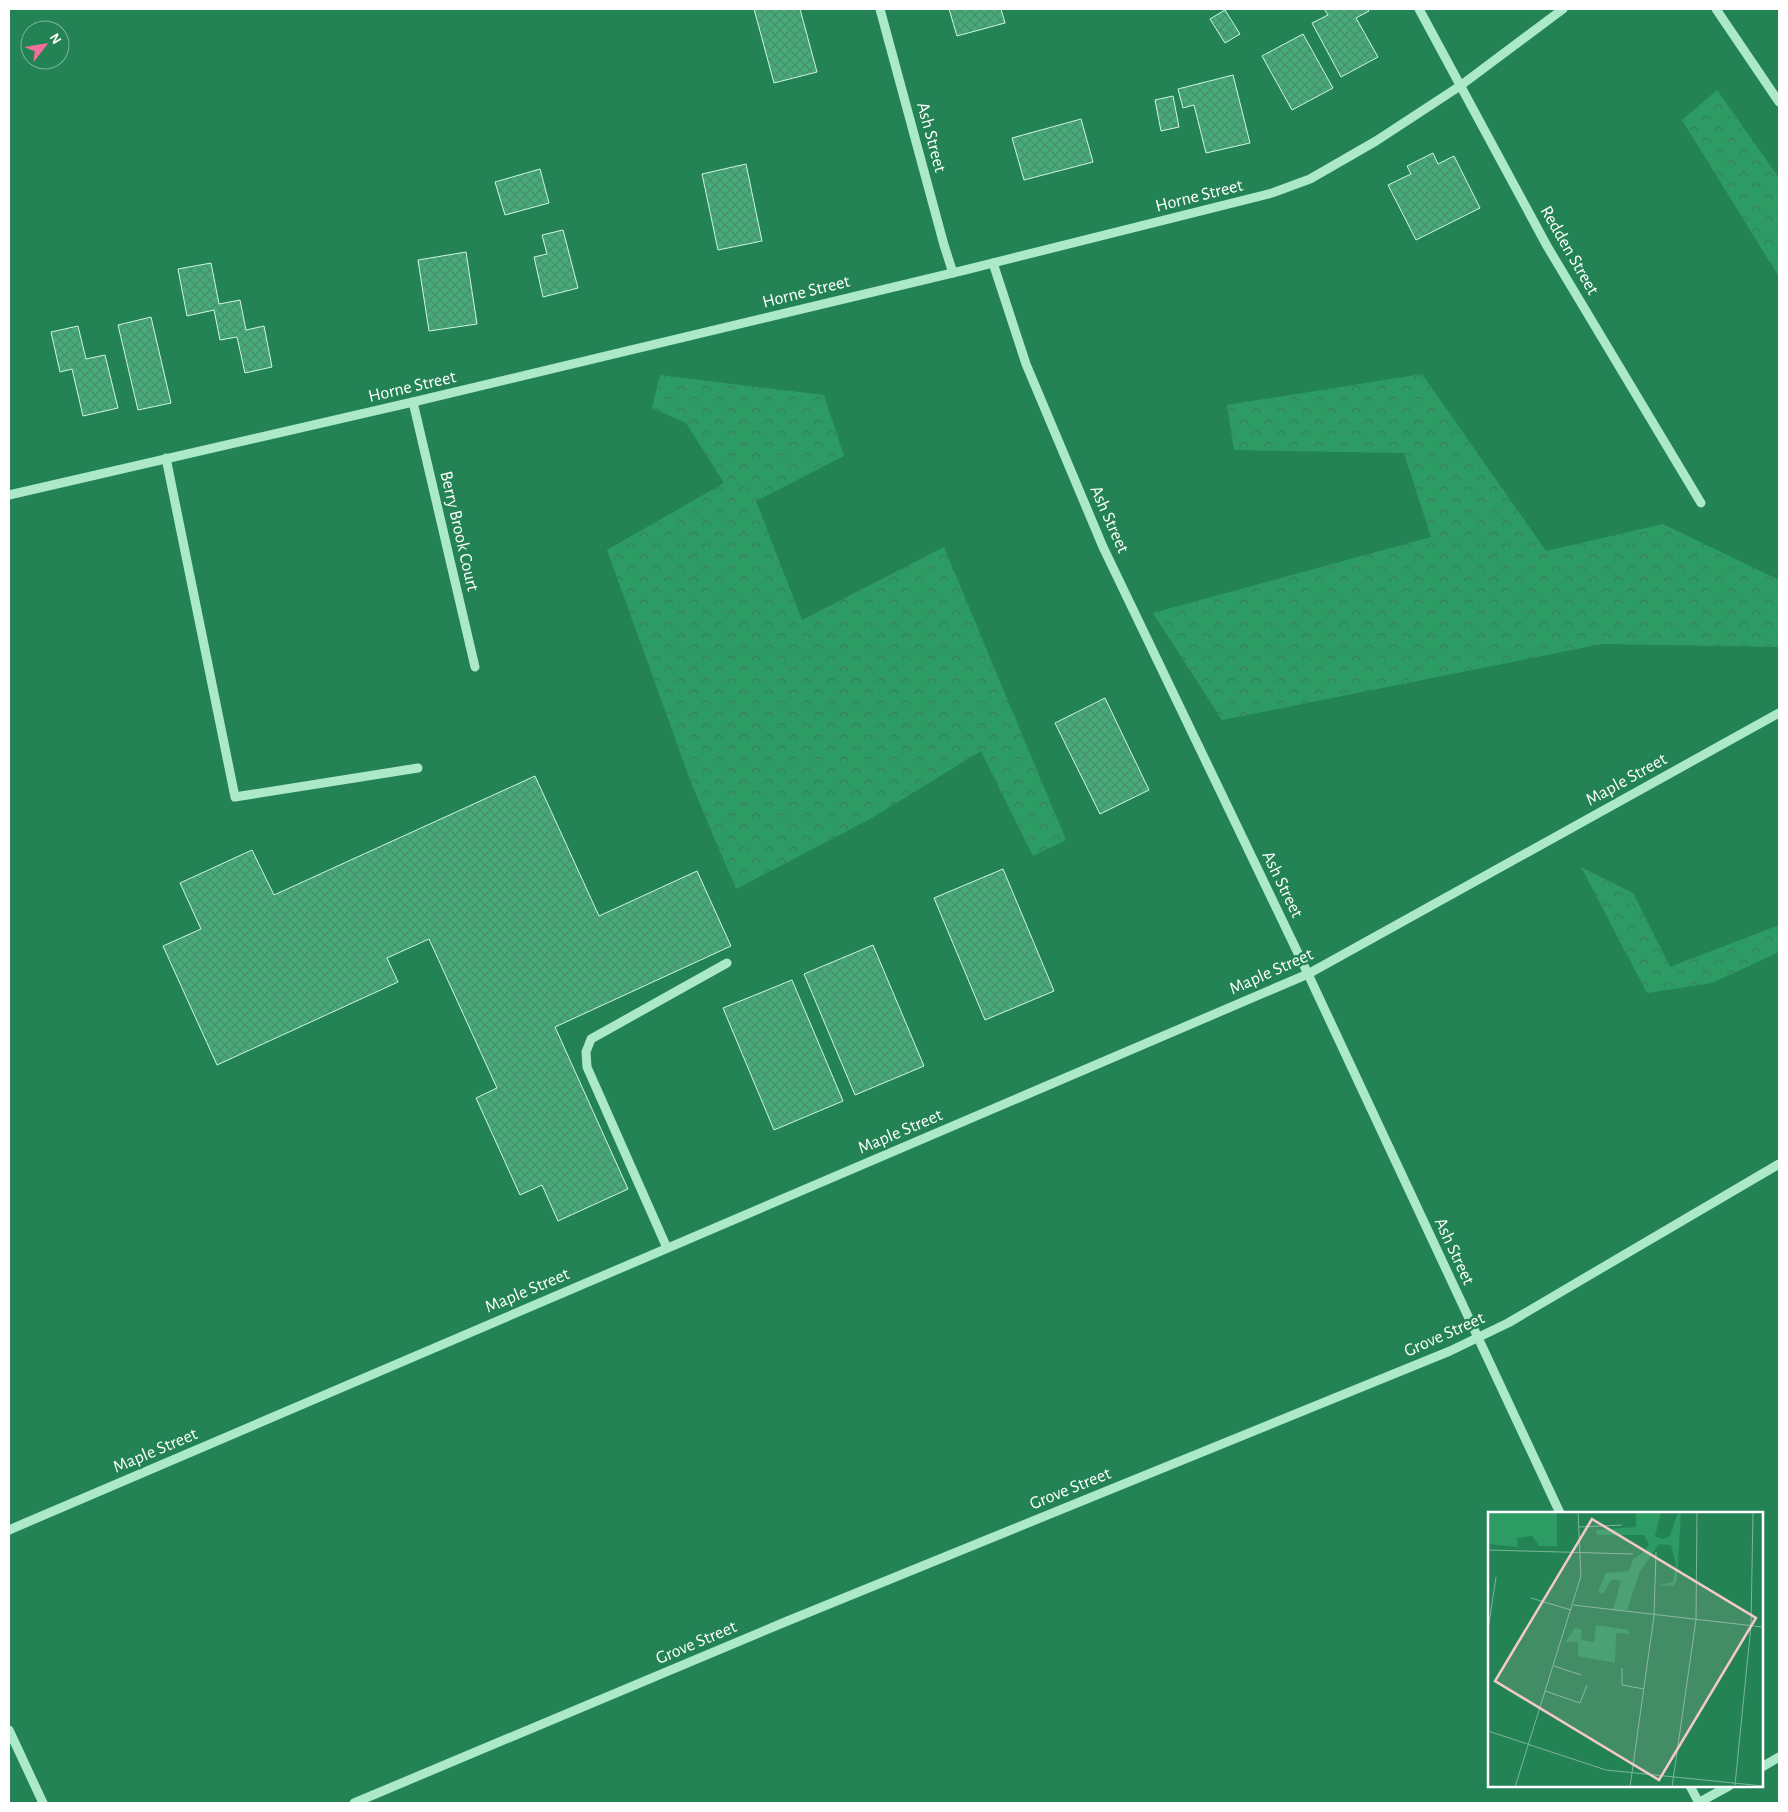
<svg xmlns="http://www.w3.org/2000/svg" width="1788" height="1812" font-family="'Alegreya Sans',sans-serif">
<defs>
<pattern id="forest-crowns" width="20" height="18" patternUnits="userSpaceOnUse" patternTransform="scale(1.25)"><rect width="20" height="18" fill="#2d9b64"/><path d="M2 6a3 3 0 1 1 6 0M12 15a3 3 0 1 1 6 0" fill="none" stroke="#387f5c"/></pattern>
<pattern id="building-cross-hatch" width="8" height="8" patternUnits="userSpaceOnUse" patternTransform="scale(1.25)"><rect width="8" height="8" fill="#47aa79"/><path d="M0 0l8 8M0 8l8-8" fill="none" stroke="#488e6c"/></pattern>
</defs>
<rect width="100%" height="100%" fill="#238355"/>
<g fill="url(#forest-crowns)">
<path d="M1717,90L1779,178V277L1682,120Z"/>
<path d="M1422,374L1546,551L1663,524L1779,580V647L1602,644L1222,720L1153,613L1431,537L1404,453L1234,450L1227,405Z"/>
<path d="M660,375L824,395L844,456L756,501L802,620L944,547L1066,840L1033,856L981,751L870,819L736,889L692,785L607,550L724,483L686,423L652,408Z"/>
<path d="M1581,867L1633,893L1670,967L1779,925V952L1712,983L1647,993Z"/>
</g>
<g fill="url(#building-cross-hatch)" stroke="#cff6e3">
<path d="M754,9H800L817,72L774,83Z"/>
<path d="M949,9H1001L1005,23L957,36Z"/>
<path d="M1324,9H1367L1369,11L1356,18L1378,57L1341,77L1312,23L1328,15Z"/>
<path d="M1225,10L1240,34L1225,43L1210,19Z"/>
<path d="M1303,34L1333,88L1292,110L1262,56Z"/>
<path d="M1233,75L1250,143L1206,153L1194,105L1183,108L1178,89Z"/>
<path d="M1173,96L1179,127L1161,131L1155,100Z"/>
<path d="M1081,119L1093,162L1024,180L1012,138Z"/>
<path d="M1433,153L1438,164L1454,156L1480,208L1416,240L1388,185L1411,174L1407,166Z"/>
<path d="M746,164L762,241L718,250L702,174Z"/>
<path d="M540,169L549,203L505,215L495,182Z"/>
<path d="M563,230L578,288L543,297L534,257L547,254L542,235Z"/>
<path d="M466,252L477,324L429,331L418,260Z"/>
<path d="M211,263L219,304L240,300L246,330L264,326L272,367L245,373L237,337L220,340L214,310L187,316L178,269Z"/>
<path d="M151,317L171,403L138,410L118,325Z"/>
<path d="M78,326L86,359L105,355L118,408L83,416L72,369L60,372L51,332Z"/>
<path d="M1105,698L1149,790L1100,814L1055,723Z"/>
<path d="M535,776L599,916L697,871L731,946L555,1027L628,1189L558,1221L542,1185L520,1195L476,1098L497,1088L429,939L387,958L398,982L217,1065L163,946L201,929L180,883L252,850L274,895Z"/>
<path d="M1003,869L1054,991L985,1020L934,898Z"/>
<path d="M873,945L924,1066L855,1095L804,974Z"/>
<path d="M792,980L843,1101L774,1130L723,1008Z"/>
</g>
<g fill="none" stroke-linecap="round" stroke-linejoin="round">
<g stroke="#ace8ca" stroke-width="9">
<path d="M880,9L944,245L953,273"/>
<path d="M1419,9L1547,246L1701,503"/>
<path d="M1716,9L1779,102"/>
<path d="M993,263L1026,364L1103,547L1308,974L1560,1513"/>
<path d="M413,402L475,667"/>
<path d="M166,458L235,797L418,768"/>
<path d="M9,495L413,402L965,270L1272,193L1310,179L1376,141L1460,86L1563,9"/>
<path d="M667,1248L587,1067L586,1052L591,1039L727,963"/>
<path d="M9,1530L1308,974L1779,713"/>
<path d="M9,1730L43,1803"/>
<path d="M1762,1767L1779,1757"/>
<path d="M1690,1786L1699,1803"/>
<path d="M354,1803L785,1622L1450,1351L1508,1323L1779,1164"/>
<path d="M1698,1803L1729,1786"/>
</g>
</g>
<g text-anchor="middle" stroke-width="5" stroke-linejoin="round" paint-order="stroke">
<g font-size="18" fill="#fff" stroke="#238355">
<text transform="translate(932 137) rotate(75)" y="6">Ash Street</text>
<text transform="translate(1199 195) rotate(-14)" y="6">Horne Street</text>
<text transform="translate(1570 250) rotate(60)" y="6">Redden Street</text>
<text transform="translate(806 291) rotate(-14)" y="6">Horne Street</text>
<text transform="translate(412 386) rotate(-13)" y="6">Horne Street</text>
<text transform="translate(1110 519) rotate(66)" y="6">Ash Street</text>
<text transform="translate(460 531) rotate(77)" y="6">Berry Brook Court</text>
<text transform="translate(1626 779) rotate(-29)" y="6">Maple Street</text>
<text transform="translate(1283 884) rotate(64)" y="6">Ash Street</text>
<text transform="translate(1271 971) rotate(-24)" y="6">Maple Street</text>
<text transform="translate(900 1131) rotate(-23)" y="6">Maple Street</text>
<text transform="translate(1455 1251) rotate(65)" y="6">Ash Street</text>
<text transform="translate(527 1290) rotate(-23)" y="6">Maple Street</text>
<text transform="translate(1444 1334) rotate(-24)" y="6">Grove Street</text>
<text transform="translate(155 1450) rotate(-23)" y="6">Maple Street</text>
<text transform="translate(1070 1488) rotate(-22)" y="6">Grove Street</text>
<text transform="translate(696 1642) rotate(-23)" y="6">Grove Street</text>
</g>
</g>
<g transform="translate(1488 1512)">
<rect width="275" height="275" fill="#238355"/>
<path d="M0,0H69V34H51L44,24L29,26L30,35L0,32ZM148,0H173L167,24L175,27L182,24L189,3L193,0L189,67L186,74L171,73L185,70L188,53L183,33L171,32L152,59L139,98H125L133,69L124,67L115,82L110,80L118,61L141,59L145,47L157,39L161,32L156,23H109L108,18L148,15ZM108,113L141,118V122L128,121L127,151L90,144V130H77L87,116L94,118L93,128L106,130Z" fill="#2d9b64"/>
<path fill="none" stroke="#7bb599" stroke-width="1" d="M91,15L134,13M0,38L145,42M43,86L83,98M85,93L275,115M0,118L8,65M66,154L93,163M134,156V173L156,177M57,179L92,191L99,173M0,219L118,258L275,274M247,273L263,113L265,0M27,275L93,64L90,0M142,275L166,104L168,40M184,275L208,108L209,0"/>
<path fill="#f5c9c9" fill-opacity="0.15" stroke="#f5c9c9" stroke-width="2.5" d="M104,7L268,106L171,268L7,169Z"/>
<rect width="275" height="275" fill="none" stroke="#fff" stroke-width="2.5"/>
</g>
<rect width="1788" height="1812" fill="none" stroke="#ffffff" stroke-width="20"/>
<g transform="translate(45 45) rotate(59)"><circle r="24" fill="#238355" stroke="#7bb599"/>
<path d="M0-4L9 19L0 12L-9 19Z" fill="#f36f9b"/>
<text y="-8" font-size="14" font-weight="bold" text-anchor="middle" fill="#ffffff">N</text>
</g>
</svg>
